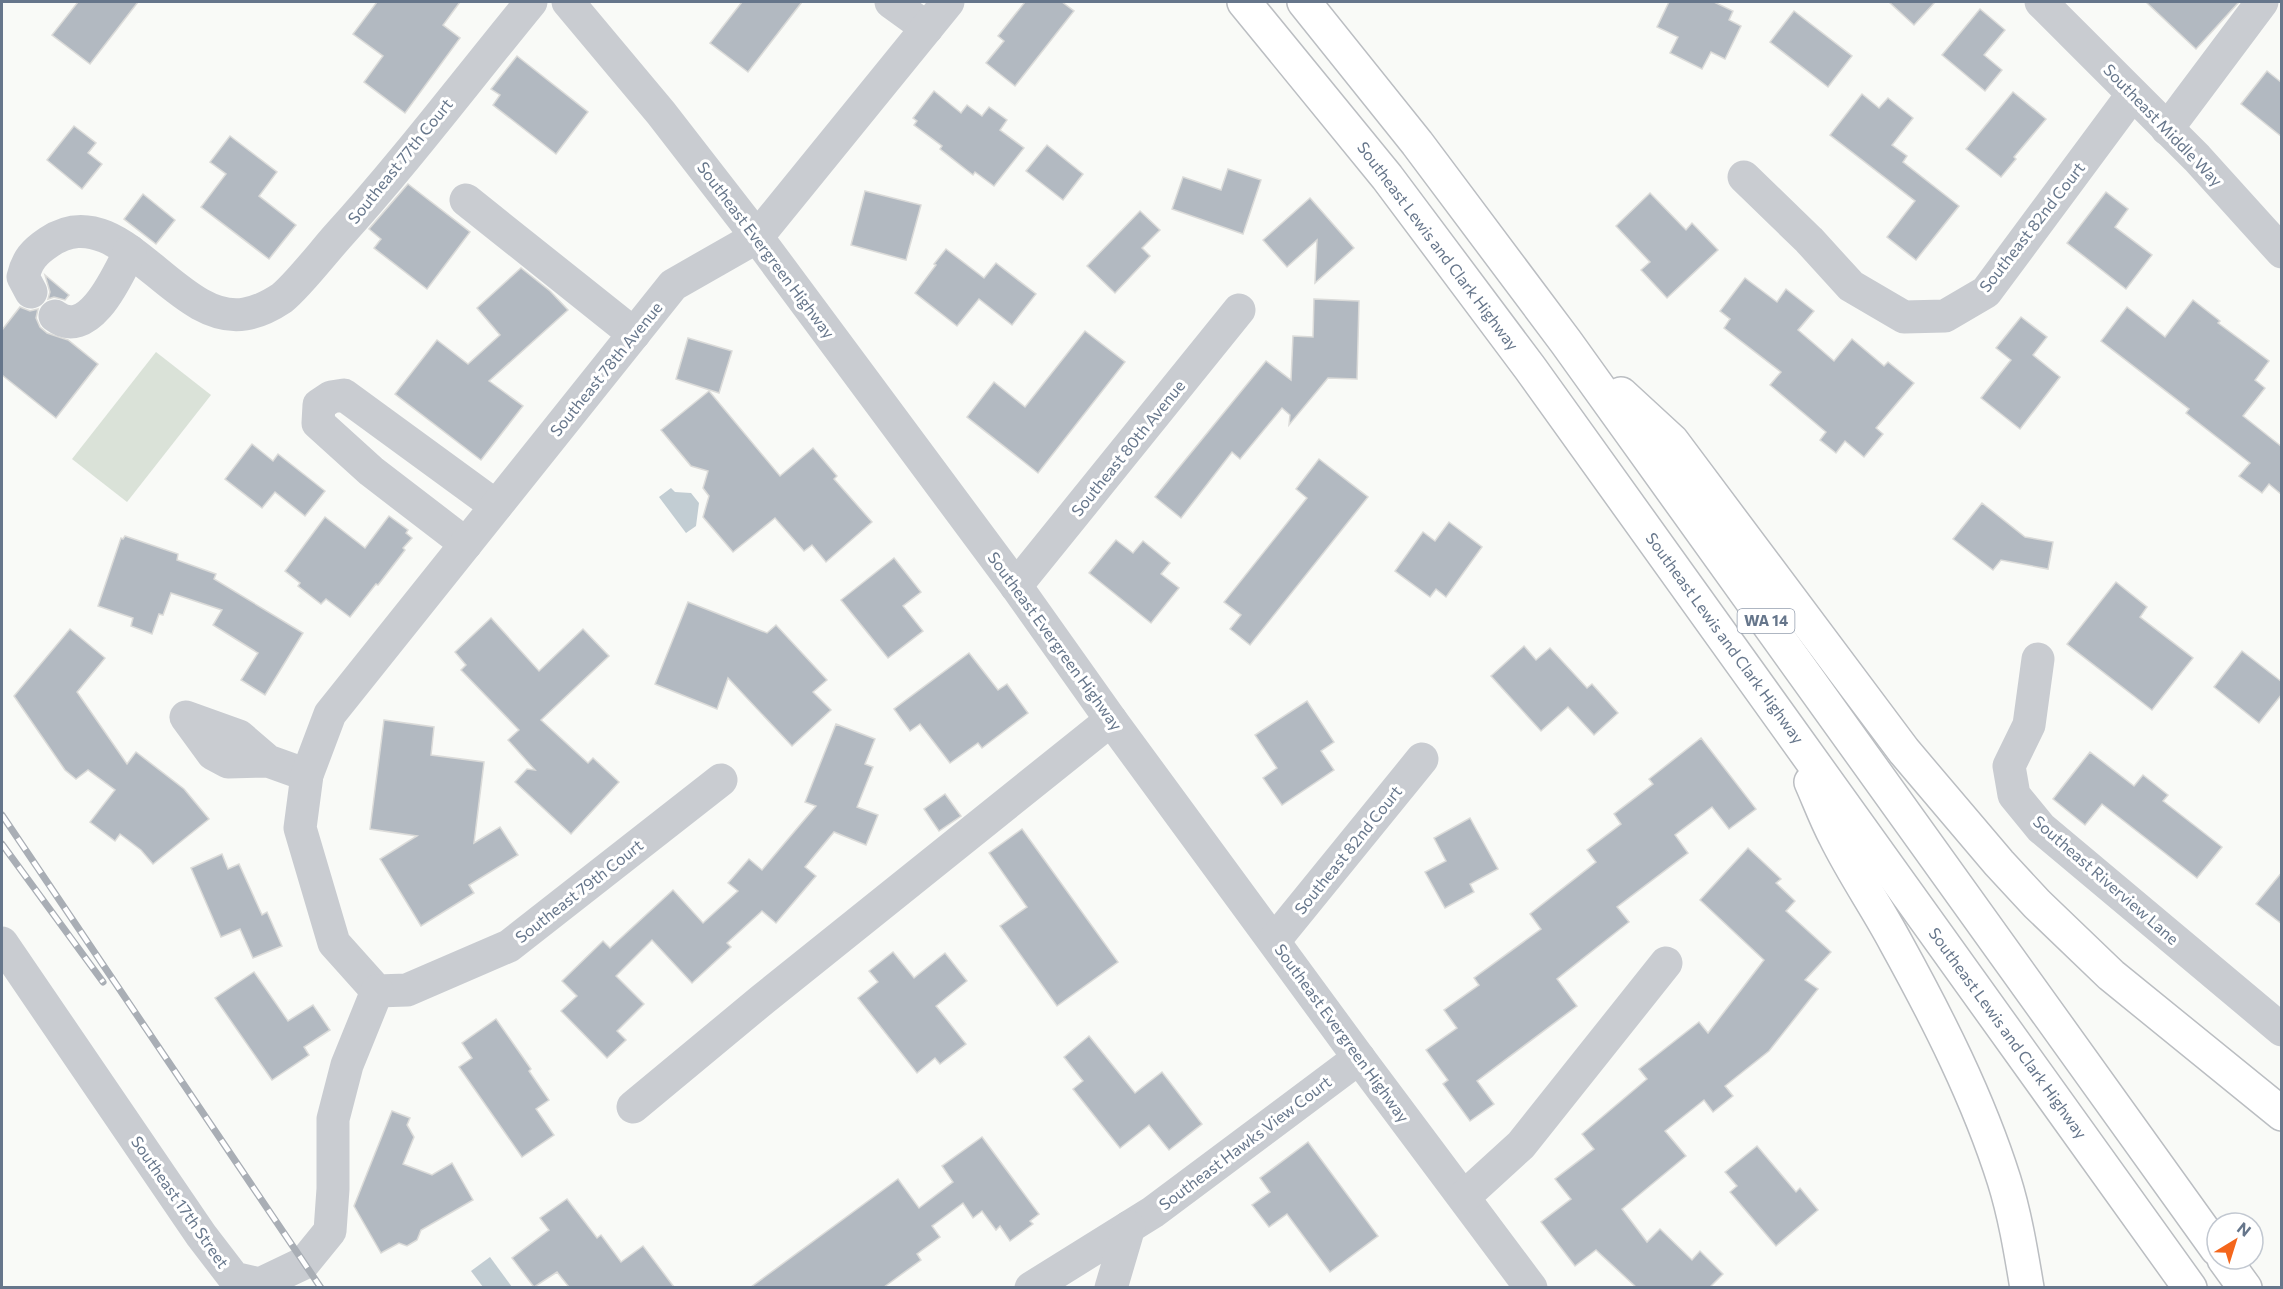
<svg xmlns="http://www.w3.org/2000/svg" width="2283" height="1289" font-family="Commissioner,sans-serif">
<rect width="100%" height="100%" fill="#f9faf7"/>
<path fill="#dae2d8" d="M156,352L211,395L127,502L72,459Z"/>
<g fill="#c2cdd3">
<path d="M671,488L675,492L691,493L699,503L696,526L686,533L659,497Z"/>
<path d="M490,1257L512,1287H483L471,1271Z"/>
</g>
<g fill="#b2b9c1" stroke="#dbdbd9" stroke-width="1.5">
<path d="M78,2H138L90,64L52,35Z"/>
<path d="M377,2H460L443,25L460,38L405,113L364,82L383,56L353,34Z"/>
<path d="M742,2H802L748,72L710,43Z"/>
<path d="M1025,2H1062L1074,11L1015,86L986,63L1004,41L998,36Z"/>
<path d="M1669,2H1714L1733,11L1729,20L1741,26L1725,59L1711,52L1702,69L1670,53L1678,37L1657,27Z"/>
<path d="M1889,2H1935L1914,25Z"/>
<path d="M2146,2H2239L2196,49Z"/>
<path d="M1980,9L2005,30L1984,55L2002,70L1985,91L1942,55Z"/>
<path d="M1794,11L1852,56L1828,87L1770,42Z"/>
<path d="M517,56L588,112L556,154L493,105L500,95L491,89Z"/>
<path d="M2267,71L2282,83V137L2241,104Z"/>
<path d="M934,91L961,113L967,105L982,116L989,107L1007,120L1000,130L1024,148L994,186L975,172L973,175L940,149L942,146L914,125L917,121L913,118Z"/>
<path d="M2013,92L2046,119L2014,157L2016,159L2001,177L1966,149Z"/>
<path d="M1862,94L1879,108L1888,98L1913,118L1892,145L1907,156L1903,162L1959,206L1916,260L1887,237L1915,201L1830,135Z"/>
<path d="M74,126L96,143L88,153L102,164L82,189L47,160Z"/>
<path d="M230,136L277,172L259,196L296,225L269,259L201,207L226,174L210,162Z"/>
<path d="M1047,145L1083,174L1063,200L1026,171Z"/>
<path d="M1228,169L1261,180L1243,234L1172,209L1183,177L1221,190Z"/>
<path d="M408,184L470,232L427,289L374,248L381,239L369,229Z"/>
<path d="M865,191L921,205L906,260L851,245Z"/>
<path d="M2106,192L2128,209L2115,227L2152,255L2126,289L2067,243Z"/>
<path d="M1650,193L1686,230L1692,223L1718,250L1667,298L1641,270L1650,262L1616,226Z"/>
<path d="M143,194L175,220L156,244L124,219Z"/>
<path d="M1310,198L1354,248L1315,283L1317,240L1287,267L1263,240Z"/>
<path d="M1140,211L1160,230L1142,248L1150,256L1115,293L1087,266Z"/>
<path d="M946,249L984,278L996,263L1036,294L1012,325L979,299L957,326L915,293L936,265L934,264Z"/>
<path d="M521,268L550,291L568,310L489,381L523,406L481,460L395,394L437,340L468,364L500,335L477,308Z"/>
<path d="M45,275L69,295L65,300L54,297L48,299L50,292Z"/>
<path d="M1745,278L1777,302L1786,289L1814,311L1798,330L1834,361L1852,339L1884,366L1888,362L1914,383L1876,428L1883,434L1864,457L1845,441L1836,453L1820,440L1826,432L1770,385L1781,372L1724,328L1730,319L1720,311Z"/>
<path d="M1314,299L1359,301L1357,379L1328,378L1289,425L1290,415L1282,408L1240,459L1232,452L1181,518L1155,497L1266,361L1291,380L1293,336L1313,337Z"/>
<path d="M2193,300L2220,321L2218,323L2269,361L2255,380L2265,388L2243,416L2282,447V495L2269,484L2262,493L2239,476L2250,463L2186,413L2189,409L2101,341L2127,307L2165,337Z"/>
<path d="M20,307L30,311L38,309L36,318L40,327L47,333L68,340L98,364L56,418L2,375V330Z"/>
<path d="M2021,317L2047,337L2033,355L2060,377L2020,429L1981,398L2011,360L1996,348Z"/>
<path d="M1085,331L1125,362L1038,473L967,417L994,382L1025,407Z"/>
<path d="M688,338L732,351L719,393L676,379Z"/>
<path d="M709,391L780,476L813,448L837,476L834,479L872,522L826,562L812,545L804,551L775,518L733,552L703,517L709,496L703,488L708,471L691,466L661,430Z"/>
<path d="M252,444L273,461L278,454L325,491L305,516L275,492L262,508L225,479Z"/>
<path d="M1319,459L1368,497L1250,645L1230,629L1241,615L1224,602L1307,498L1296,489Z"/>
<path d="M1982,503L2025,537L2053,542L2048,569L2001,560L1993,570L1953,539Z"/>
<path d="M389,516L408,530L406,533L412,538L403,548L405,550L378,585L376,584L350,617L326,599L321,604L298,586L300,583L285,571L325,517L365,548Z"/>
<path d="M1449,522L1482,547L1446,597L1436,589L1430,597L1395,571L1423,532L1435,541Z"/>
<path d="M125,536L178,554L177,560L216,574L214,579L303,633L265,695L241,680L258,653L213,625L222,610L171,593L163,615L159,614L152,634L131,626L133,618L98,606L121,538L123,539Z"/>
<path d="M1116,540L1133,553L1143,541L1170,563L1161,574L1179,588L1151,623L1089,573Z"/>
<path d="M894,558L921,592L903,606L923,631L888,658L841,600Z"/>
<path d="M2116,582L2147,607L2140,617L2193,658L2152,710L2067,644Z"/>
<path d="M688,602L767,633L776,625L827,680L813,692L831,710L792,746L728,678L717,709L655,684Z"/>
<path d="M491,618L539,671L583,629L609,656L541,720L588,763L593,758L619,782L571,834L515,782L527,769L535,770L508,740L519,730L461,670L466,665L455,652Z"/>
<path d="M70,629L105,658L77,692L127,764L136,752L184,789L209,819L153,864L141,850L120,834L115,841L90,822L115,790L88,770L76,779L65,770L14,696Z"/>
<path d="M1524,646L1536,660L1550,648L1587,688L1592,684L1618,713L1594,735L1568,707L1541,731L1491,676Z"/>
<path d="M2242,651L2282,682V694L2259,723L2214,687Z"/>
<path d="M969,653L998,690L1007,684L1028,713L982,748L978,743L950,763L920,724L910,731L894,709Z"/>
<path d="M1307,701L1334,742L1321,751L1334,770L1282,805L1263,778L1277,768L1255,735Z"/>
<path d="M384,720L434,727L431,755L484,762L474,843L500,827L518,855L469,885L474,893L421,926L380,859L417,836L370,829Z"/>
<path d="M836,724L875,739L865,764L873,767L857,807L878,815L866,845L834,832L805,867L816,876L776,923L762,911L727,943L731,947L692,983L652,940L616,976L644,1004L617,1031L626,1040L607,1058L561,1011L577,996L562,981L603,941L610,948L673,890L703,923L738,891L728,883L749,859L762,870L816,806L805,802Z"/>
<path d="M1701,738L1756,809L1729,829L1712,807L1675,835L1688,853L1617,907L1629,922L1557,979L1577,1006L1477,1081L1494,1104L1470,1121L1443,1084L1448,1080L1426,1050L1457,1028L1444,1010L1479,985L1474,978L1541,929L1530,914L1596,862L1587,850L1621,824L1614,814L1653,784L1649,779Z"/>
<path d="M2090,752L2134,786L2143,775L2168,795L2163,801L2222,847L2197,878L2102,804L2085,825L2053,799Z"/>
<path d="M945,794L961,816L939,831L924,809Z"/>
<path d="M1470,818L1498,869L1470,884L1474,892L1445,908L1425,872L1446,861L1434,838Z"/>
<path d="M1022,829L1118,962L1057,1006L1000,926L1027,907L989,853Z"/>
<path d="M1748,848L1781,879L1776,883L1795,901L1786,911L1831,952L1805,980L1818,989L1769,1051L1725,1086L1733,1096L1713,1112L1704,1100L1665,1131L1686,1156L1622,1209L1647,1242L1660,1229L1692,1260L1700,1251L1723,1274L1710,1287H1636L1596,1250L1575,1266L1541,1222L1571,1199L1555,1179L1594,1149L1582,1134L1647,1079L1639,1069L1699,1022L1708,1033L1764,960L1700,900Z"/>
<path d="M222,854L228,869L239,864L262,915L267,912L282,946L253,958L240,929L221,937L191,868Z"/>
<path d="M2282,872V924L2256,904Z"/>
<path d="M893,952L914,978L945,953L967,981L936,1006L966,1044L940,1064L935,1058L917,1073L858,998L878,982L869,971Z"/>
<path d="M254,972L288,1021L313,1005L330,1030L304,1047L309,1055L272,1080L215,998Z"/>
<path d="M496,1019L531,1069L529,1071L549,1100L536,1109L554,1135L522,1157L459,1067L472,1058L462,1043Z"/>
<path d="M1089,1036L1135,1093L1162,1072L1202,1124L1169,1150L1149,1125L1120,1148L1073,1089L1083,1081L1064,1057Z"/>
<path d="M392,1111L410,1118L407,1125L414,1137L403,1164L432,1175L452,1163L473,1200L421,1230L417,1240L407,1246L399,1243L381,1253L354,1206Z"/>
<path d="M982,1137L1039,1214L1030,1221L1033,1224L1010,1241L1000,1226L996,1230L982,1211L973,1218L963,1203L932,1226L940,1237L917,1254L921,1260L884,1287H751L898,1179L919,1208L953,1182L942,1166Z"/>
<path d="M1308,1142L1378,1236L1330,1272L1287,1214L1269,1227L1252,1205L1270,1192L1260,1178Z"/>
<path d="M1757,1146L1796,1192L1800,1188L1818,1210L1776,1246L1730,1192L1737,1186L1725,1172Z"/>
<path d="M567,1199L597,1238L601,1235L621,1262L643,1246L674,1287H569L557,1272L534,1287L512,1258L549,1230L540,1218Z"/>
</g>
<g fill="none" stroke-linecap="round" stroke-linejoin="round">
<g stroke="#bbbec2" stroke-width="36">
<g id="highway">
<path d="M1244,2L1387,177L1530,368L2190,1288"/>
<path d="M1304,2L1417,143L1566,342L2217,1249"/>
<path d="M1621,394L1672,441L1904,751L1999,863L2037,904L2111,975L2282,1114"/>
<path d="M1811,782C1819,800 1826,819 1835,836C1853,873 1877,907 1896,943C1938,1019 1978,1098 2004,1180C2015,1215 2021,1252 2027,1288"/>
<path d="M2224,1259L2245,1288"/>
</g>
</g>
<g stroke="#c9ccd1" stroke-width="33">
<path d="M568,2L661,113L757,237L1016,586L1111,720L1359,1058L1531,1288"/>
<path d="M891,2L927,28"/>
<path d="M2041,2L2197,158L2282,252"/>
<path d="M2167,129L2262,2"/>
<path d="M1744,177L1809,240L1851,286L1904,317L1945,316L1986,292L2132,95"/>
<path d="M466,200L634,334"/>
<path d="M31,292L23,277C27,260 34,252 49,242C120,194 175,326 245,314C258,312 270,306 282,298C298,285 322,254 337,237C405,162 467,80 531,2"/>
<path d="M55,316C89,342 118,275 130,251"/>
<path d="M466,544L371,471L318,423L319,405L331,397L344,395L496,506"/>
<path d="M1016,586L1239,310"/>
<path d="M2038,659L2029,725L2009,766L2014,795L2041,828L2282,1030"/>
<path d="M268,761L239,736L186,717L213,754L228,762L268,761L307,775"/>
<path d="M721,780L509,946L407,990L377,991L334,943L300,828L307,775L330,714L673,285L757,237L948,2"/>
<path d="M1274,941L1422,759"/>
<path d="M2,943L201,1235L234,1278L260,1284L304,1263L330,1231L333,1189V1119L347,1065L377,991"/>
<path d="M633,1107L762,1000L1111,720"/>
<path d="M1464,1197L1521,1145L1666,963"/>
<path d="M1031,1288L1153,1212L1359,1058"/>
<path d="M1111,1288L1129,1227"/>
</g>
<use href="#highway" stroke="#fff" stroke-width="33"/>
<g stroke="#a9aeb5" stroke-width="7">
<g id="rail">
<path d="M2,815L321,1288"/>
<path d="M2,844L103,982"/>
</g>
</g>
<use href="#rail" stroke="#fff" stroke-width="4.5" stroke-dasharray="14" stroke-linecap="butt"/>
</g>
<g text-anchor="middle" stroke-width="6" stroke-linejoin="round" paint-order="stroke">
<rect fill="#fff" stroke="#949fae" stroke-width="1.5" x="1737.5" y="609" width="57" height="24" rx="4.5"/>
<g font-size="15" font-weight="bold" fill="#66768b">
<text x="1766" y="626">WA 14</text>
</g>
<g font-size="16" fill="#66768b" stroke="#fff">
<text transform="translate(2163 125) rotate(46)" y="6">Southeast Middle Way</text>
<text transform="translate(400 161) rotate(-51)" y="6">Southeast 77th Court</text>
<text transform="translate(2032 227) rotate(-52)" y="6">Southeast 82nd Court</text>
<text transform="translate(1438 246) rotate(53)" y="6">Southeast Lewis and Clark Highway</text>
<text transform="translate(766 250) rotate(53)" y="6">Southeast Evergreen Highway</text>
<text transform="translate(606 369) rotate(-51)" y="6">Southeast 78th Avenue</text>
<text transform="translate(1128 448) rotate(-51)" y="6">Southeast 80th Avenue</text>
<text transform="translate(1725 638) rotate(54)" y="6">Southeast Lewis and Clark Highway</text>
<text transform="translate(1055 641) rotate(54)" y="6">Southeast Evergreen Highway</text>
<text transform="translate(1348 850) rotate(-51)" y="6">Southeast 82nd Court</text>
<text transform="translate(2106 880) rotate(41)" y="6">Southeast Riverview Lane</text>
<text transform="translate(579 891) rotate(-38)" y="6">Southeast 79th Court</text>
<text transform="translate(1342 1033) rotate(54)" y="6">Southeast Evergreen Highway</text>
<text transform="translate(2008 1033) rotate(54)" y="6">Southeast Lewis and Clark Highway</text>
<text transform="translate(1245 1143) rotate(-37)" y="6">Southeast Hawks View Court</text>
<text transform="translate(180 1202) rotate(55)" y="6">Southeast 17th Street</text>
</g>
</g>
<rect width="2283" height="1289" fill="none" stroke="#66768b" stroke-width="6"/>
<g transform="translate(2235 1241) rotate(38)"><circle r="28" fill="#ffffff" stroke="#c2c8d1" stroke-width="1.5"/>
<path d="M0-4.5L10 22L0 15L-10 22Z" fill="#f4661c"/>
<text y="-9" font-size="16" font-weight="bold" text-anchor="middle" fill="#66768b">N</text>
</g>
</svg>
